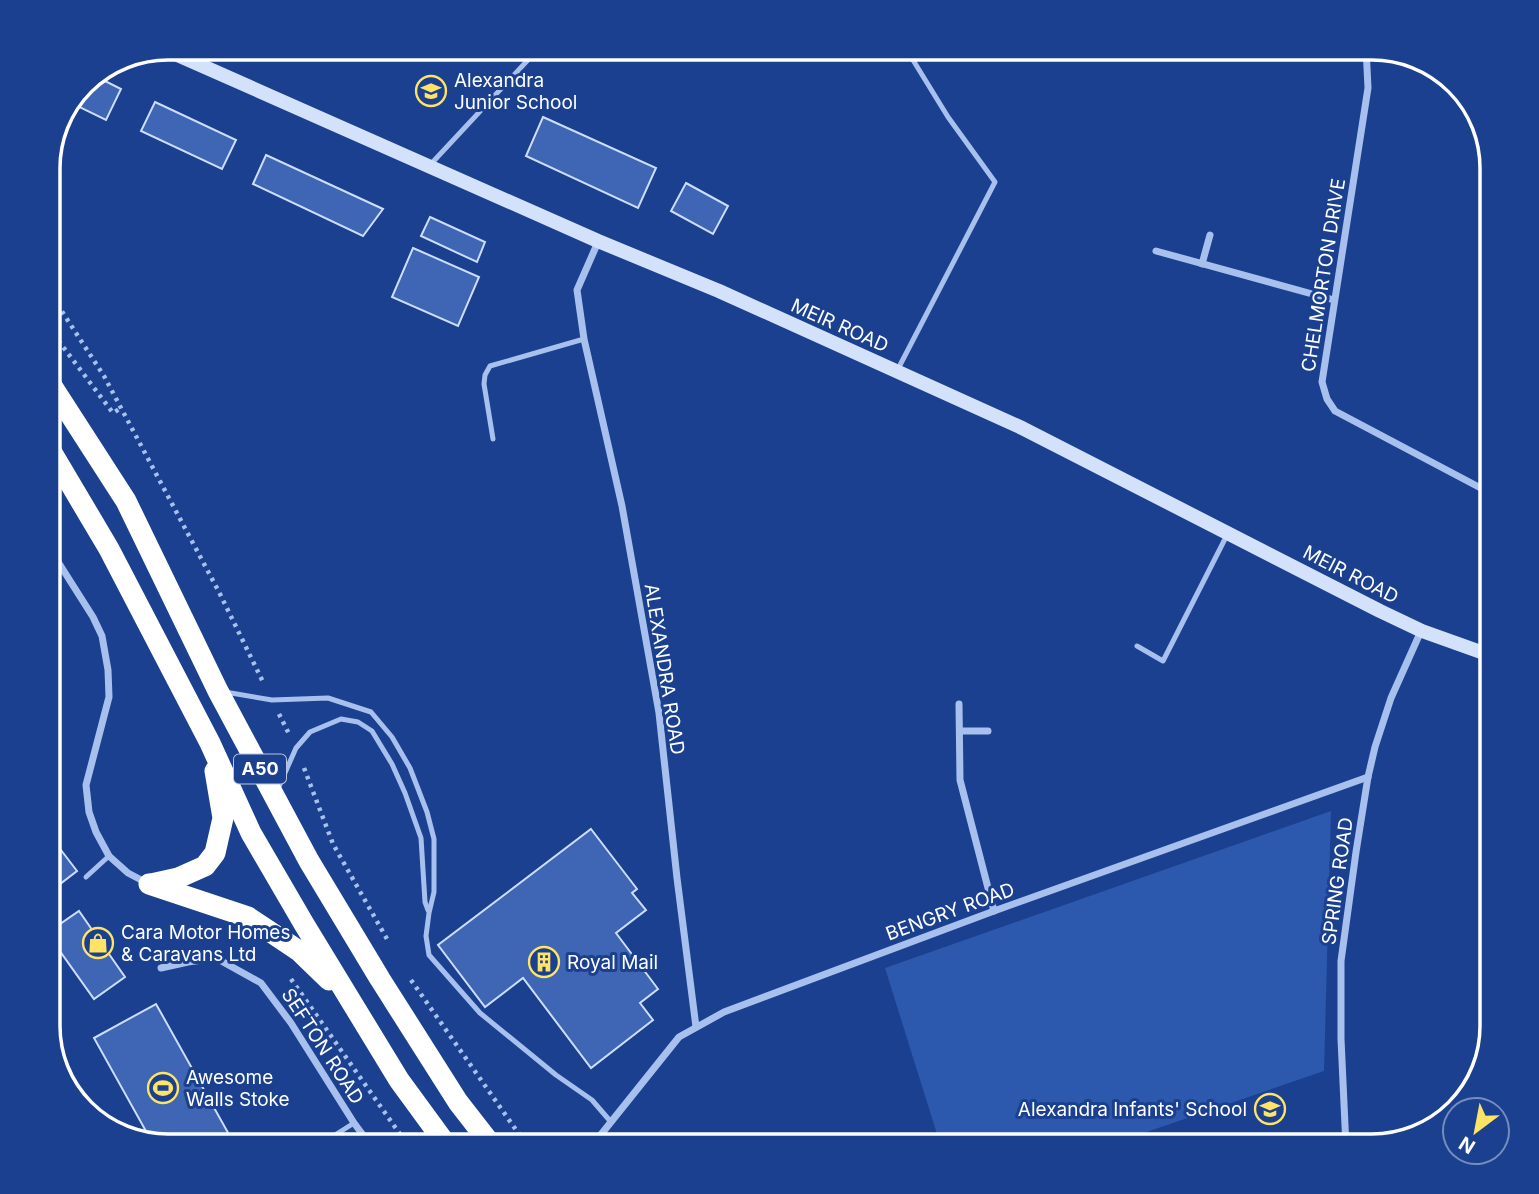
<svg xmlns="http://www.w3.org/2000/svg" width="1539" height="1194" font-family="Inter,sans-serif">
<rect width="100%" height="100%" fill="#1a408f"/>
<path fill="#2c58ad" d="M1331,811L1324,1071L1103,1147H941L885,968Z"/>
<g fill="#3e66b5" stroke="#cdddfa" stroke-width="2">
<path d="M93,75L121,89L106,120L69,102L88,77Z"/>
<path d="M155,102L236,140L222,169L141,131Z"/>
<path d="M543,117L656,168L638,208L526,156Z"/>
<path d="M266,155L383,209L363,236L253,184Z"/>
<path d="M686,183L728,206L713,234L671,211Z"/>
<path d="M430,217L485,242L477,262L421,236Z"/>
<path d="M413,248L479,277L458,326L392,297Z"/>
<path d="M591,829L637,889L632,893L646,910L616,933L658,989L640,1003L653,1020L591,1068L523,978L485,1007L438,945Z"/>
<path d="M51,837L77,871L60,884L47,868V840Z"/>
<path d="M79,911L125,977L94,999L47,933Z"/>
<path d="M156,1004L231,1138L215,1147H167L152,1142L94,1038Z"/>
</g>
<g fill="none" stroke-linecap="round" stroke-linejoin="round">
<g stroke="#a7c0ee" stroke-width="4.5" stroke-dasharray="3.5 5" stroke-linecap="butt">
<path d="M48,290L104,376L219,592L264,684"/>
<path d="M48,327L113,413L121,408"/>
<path d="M279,714L289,734"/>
<path d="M304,768L333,844L387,939"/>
<path d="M291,979L409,1147"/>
<path d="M411,980L528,1147"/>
</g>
<g stroke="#a7c0ee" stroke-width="5">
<path d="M430,165L540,47"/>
<path d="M898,369L995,182L948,117L905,47"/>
<path d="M493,439L484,384L485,375L490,366L584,339"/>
<path d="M1137,646L1163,661L1227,535"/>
<path d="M225,692L272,700L328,698L371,712L392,737L410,768L427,812L434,839V892L429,913L426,936L429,955L480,1013L556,1075L592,1100L611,1122"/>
<path d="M277,791L296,748L310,732L341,719L358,722L372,731L392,764L405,793L421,838L425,902L428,910"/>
<path d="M86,877L109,856"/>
<path d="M316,1147L354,1123"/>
</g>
<g stroke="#a7c0ee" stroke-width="7">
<path d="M1366,47L1368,88L1322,382L1327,399L1335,411L1492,494"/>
<path d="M598,242L577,290L584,339L622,506L659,713L677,878L696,1027"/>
<path d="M1156,251L1334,300"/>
<path d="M1202,264L1210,235"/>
<path d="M48,546L93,617L102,636L108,670L109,697L86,785L89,812L96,832L109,856L128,873L147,883"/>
<path d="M959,704L960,780L994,911"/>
<path d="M960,731H988"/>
<path d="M161,968L188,962L216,958L261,983L291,1023L354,1123L372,1147"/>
<path d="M591,1147L679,1037L724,1012L994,911L1368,777"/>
<path d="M1346,1147L1341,1039V961L1356,852L1368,777L1375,747L1391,698L1421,631"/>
</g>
<path stroke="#d4e1fa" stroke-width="14" d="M164,49L598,241L719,291L1022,428L1380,611L1422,631L1492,656"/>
<g stroke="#fff" stroke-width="21">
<path d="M48,380L126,501L218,691L309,861L380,979L458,1102L493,1147"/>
<path d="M48,446L109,549L210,743L251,833L304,924L399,1080L448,1147"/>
<path d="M149,884L248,917L299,951L329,980"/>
<path d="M151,884L178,878L205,866L215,853L223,818L215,771"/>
</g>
</g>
<defs>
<g id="school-ring" transform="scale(1.575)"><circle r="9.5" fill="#1a408f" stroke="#ffe365" stroke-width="1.5"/><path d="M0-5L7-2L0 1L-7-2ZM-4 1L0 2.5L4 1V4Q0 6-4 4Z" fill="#ffe365"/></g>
<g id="shop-ring" transform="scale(1.575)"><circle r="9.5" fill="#1a408f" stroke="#ffe365" stroke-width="1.5"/><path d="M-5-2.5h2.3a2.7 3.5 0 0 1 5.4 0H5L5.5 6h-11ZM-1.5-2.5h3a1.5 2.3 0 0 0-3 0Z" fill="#ffe365"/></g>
<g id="building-ring" transform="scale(1.575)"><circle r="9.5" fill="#1a408f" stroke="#ffe365" stroke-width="1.5"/><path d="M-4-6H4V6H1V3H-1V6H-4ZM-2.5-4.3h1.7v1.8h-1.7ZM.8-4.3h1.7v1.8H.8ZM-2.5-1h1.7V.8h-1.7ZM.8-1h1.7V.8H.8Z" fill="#ffe365"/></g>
<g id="stadium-ring" transform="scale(1.575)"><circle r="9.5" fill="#1a408f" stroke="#ffe365" stroke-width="1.5"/><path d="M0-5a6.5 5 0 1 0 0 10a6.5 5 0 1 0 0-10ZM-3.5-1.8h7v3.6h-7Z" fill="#ffe365"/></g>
</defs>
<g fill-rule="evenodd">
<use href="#school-ring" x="431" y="91"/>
<use href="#shop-ring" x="98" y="943"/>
<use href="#building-ring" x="544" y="962"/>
<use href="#stadium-ring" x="163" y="1088"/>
<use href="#school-ring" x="1270" y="1109"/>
</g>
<g text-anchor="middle" stroke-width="6" stroke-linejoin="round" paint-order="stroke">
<rect fill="#1a408f" stroke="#bac6dd" stroke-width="2" x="234" y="754.5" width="52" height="29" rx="5"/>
<g font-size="18" font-weight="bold" fill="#fff">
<text x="260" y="775">A50</text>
</g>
<g font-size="19" fill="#fff" stroke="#1a408f" text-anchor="start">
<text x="454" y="87">Alexandra<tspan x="454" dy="22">Junior School</tspan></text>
<text x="121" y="939">Cara Motor Homes<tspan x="121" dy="22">&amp; Caravans Ltd</tspan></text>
<text x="567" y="969">Royal Mail</text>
<text x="186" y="1084">Awesome<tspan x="186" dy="22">Walls Stoke</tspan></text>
<text x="1247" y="1116" text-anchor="end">Alexandra Infants' School</text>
</g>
<g font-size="19" fill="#fff" stroke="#1a408f">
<text transform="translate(1323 275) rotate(-81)" y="7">CHELMORTON DRIVE</text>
<text transform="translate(840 325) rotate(24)" y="7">MEIR ROAD</text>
<text transform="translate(1351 574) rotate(27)" y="7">MEIR ROAD</text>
<text transform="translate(665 669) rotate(81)" y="7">ALEXANDRA ROAD</text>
<text transform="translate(1337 881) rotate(-82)" y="7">SPRING ROAD</text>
<text transform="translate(950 911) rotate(-20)" y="7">BENGRY ROAD</text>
<text transform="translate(323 1046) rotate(57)" y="7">SEFTON ROAD</text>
</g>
</g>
<path d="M0 0H1539V1194H0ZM168 60H1372A108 108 0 0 1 1480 168V1026A108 108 0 0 1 1372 1134H168A108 108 0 0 1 60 1026V168A108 108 0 0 1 168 60Z" fill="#1a408f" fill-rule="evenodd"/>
<path fill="none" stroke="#fff" stroke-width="3.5" d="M168 60H1372A108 108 0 0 1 1480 168V1026A108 108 0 0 1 1372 1134H168A108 108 0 0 1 60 1026V168A108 108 0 0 1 168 60Z"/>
<g transform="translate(1476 1131) rotate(212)"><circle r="33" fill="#1a408f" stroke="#768cbc" stroke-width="2"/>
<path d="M0-5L12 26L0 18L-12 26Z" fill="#ffe365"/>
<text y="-10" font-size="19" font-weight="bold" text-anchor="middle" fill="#ffffff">N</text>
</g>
</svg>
